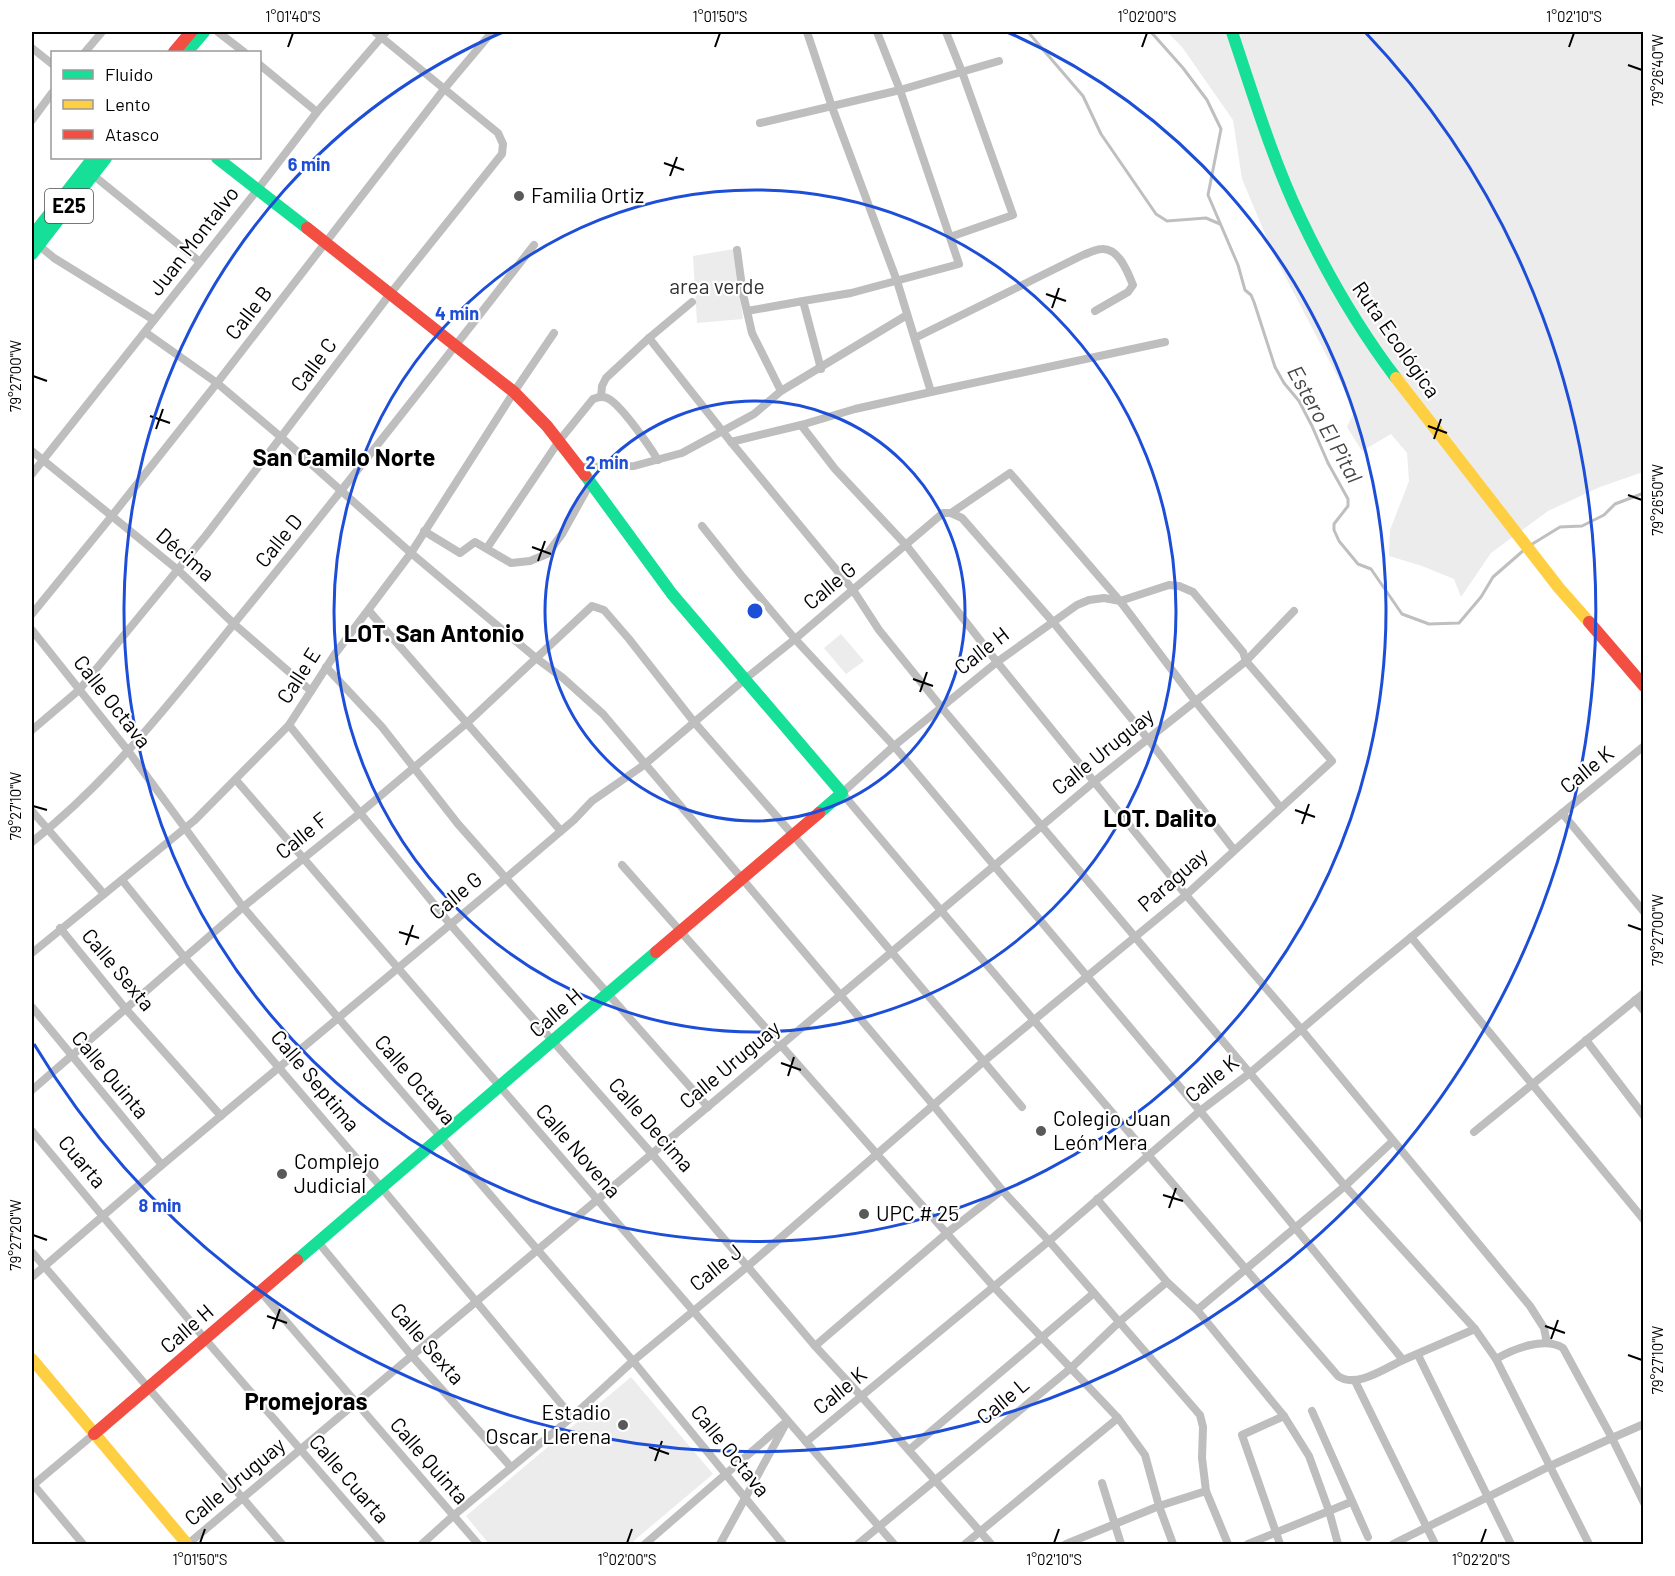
<svg xmlns="http://www.w3.org/2000/svg" width="1675" height="1576" font-family="Barlow,sans-serif">
<rect width="100%" height="100%" fill="#fff"/>
<g fill="#ececec">
<path d="M1167,32H1643V472L1600,487L1548,511L1491,553L1461,597L1454,579L1422,566L1389,556L1390,530L1409,481L1407,453L1391,434L1362,451L1347,427L1355,410L1273,253L1242,179L1233,120L1182,47Z"/>
<path d="M734,249L743,319L697,323L693,256Z"/>
<path d="M841,634L864,661L846,674L824,648Z"/>
<path d="M631,1377L713,1474L630,1544H489L466,1516Z"/>
</g>
<g fill="none" stroke-linecap="round" stroke-linejoin="round">
<g stroke="#bfbfbf" stroke-width="3">
<path d="M1028,32L1083,96L1101,134L1156,214L1167,221L1206,218L1220,224"/>
<path d="M1151,32L1183,68L1207,100L1221,129L1208,195L1238,265L1245,290L1251,295L1254,302L1275,367L1284,383L1299,401L1312,426L1328,463L1348,499V506L1334,524V530L1339,541L1358,564L1371,569L1402,614L1429,624L1459,623L1481,597L1493,577L1524,550"/>
<path d="M1529,546L1560,527L1582,526L1604,515L1615,504L1644,493"/>
</g>
<g stroke="#bebebe" stroke-width="8">
<path d="M218,32L244,52"/>
<path d="M807,32L832,107L897,281L931,392L1165,342"/>
<path d="M946,32L962,72L1013,215L950,237"/>
<path d="M32,48L52,64"/>
<path d="M85,52L102,32"/>
<path d="M260,65L317,112"/>
<path d="M32,120L52,93"/>
<path d="M760,123L900,90L877,32"/>
<path d="M93,175L200,262"/>
<path d="M36,243L54,258L154,320"/>
<path d="M737,250L743,294L752,333L781,391"/>
<path d="M747,311L803,301"/>
<path d="M145,332L217,383L282,438L411,553L536,658L563,678L603,714L934,1106L1002,1190L1049,1241L1200,1415L1203,1427L1202,1458L1206,1491L1159,1506L1066,1544"/>
<path d="M649,338L731,442L853,590L879,630L942,708L1345,1186L1475,1329L1496,1359L1589,1544"/>
<path d="M915,338L1083,255C1089,253 1096,249 1102,249C1119,248 1128,273 1133,285L1128,292L1095,311"/>
<path d="M821,369L803,301L851,293L959,264L900,90L999,61"/>
<path d="M601,397L602,386L606,378L649,338L692,302"/>
<path d="M801,425L835,469L906,545L997,662L1186,895L1301,1029L1530,1306L1544,1328L1547,1343"/>
<path d="M731,442L801,425L855,409L931,392"/>
<path d="M32,451L178,570L234,624L311,691"/>
<path d="M580,467L634,466L682,453L754,414L781,391L907,315"/>
<path d="M32,474L258,189L317,112L386,32"/>
<path d="M951,513L1010,473L1120,601L1196,702L1280,807"/>
<path d="M424,531L460,553L475,542L511,563L530,561L547,554L562,534L591,482"/>
<path d="M487,548L559,441L593,399C598,397 602,396 607,398C620,403 650,447 658,460"/>
<path d="M369,611L561,831"/>
<path d="M32,614L111,517L217,383L445,88L492,32"/>
<path d="M32,630L129,752L243,907L633,1361L783,1544"/>
<path d="M326,667L382,727L458,824L708,1107"/>
<path d="M289,725L450,924L652,1154L815,1346L862,1397L991,1544"/>
<path d="M32,730L79,690L207,534L390,294L502,154L503,144L498,133L375,32"/>
<path d="M236,780L894,1544"/>
<path d="M32,811L104,894"/>
<path d="M1562,813L1644,912"/>
<path d="M32,842C113,778 176,695 241,615C341,493 437,369 534,245"/>
<path d="M622,865L994,1287L1118,1418L1145,1455L1159,1506L1173,1544"/>
<path d="M122,880L185,958L381,1187L572,1417"/>
<path d="M60,928L125,1008L221,1116"/>
<path d="M1411,937L1644,1220"/>
<path d="M32,953L195,820L289,725L335,654L411,553L514,392L554,333"/>
<path d="M1635,1000L1644,1011"/>
<path d="M32,1007L162,1165"/>
<path d="M1586,1040L1644,1116"/>
<path d="M32,1090L243,907L360,813L468,722L592,606L604,610L629,639L694,722L793,835L1022,1107"/>
<path d="M32,1131L205,1339L382,1544"/>
<path d="M1474,1132L1644,993"/>
<path d="M1097,1199L1167,1282L1197,1310L1284,1416L1309,1456L1329,1511L1338,1544"/>
<path d="M318,1242L412,1356L511,1467"/>
<path d="M32,1252L282,1544"/>
<path d="M32,1277L162,1165L506,878L574,820L592,801L644,765L745,679L795,639L943,513H951L962,518L1053,622L1148,739L1234,850"/>
<path d="M260,1291L478,1544"/>
<path d="M1197,1310L1345,1186L1393,1141"/>
<path d="M815,1346L947,1233L1002,1190"/>
<path d="M1418,1355L1511,1544"/>
<path d="M1496,1359C1513,1349 1545,1336 1563,1348L1612,1438L1644,1424"/>
<path d="M1403,1360L1475,1329"/>
<path d="M1355,1381L1435,1544"/>
<path d="M1312,1411L1368,1537"/>
<path d="M806,1442L1049,1241L1200,1111L1250,1073L1365,975L1644,746"/>
<path d="M909,1450L1094,1293"/>
<path d="M32,1483L83,1544"/>
<path d="M1102,1483L1121,1544"/>
<path d="M32,1486L94,1434"/>
<path d="M1206,1491L1228,1544"/>
<path d="M188,1544L1095,781L1246,661L1294,611"/>
<path d="M422,1544L453,1516L572,1417L633,1361L748,1266L983,1062L1186,895L1332,761L1246,661L1243,652L1193,592L1179,586L1169,585L1120,601L1104,598L1089,600L1077,605L997,662L894,746L842,793C1006,988 1171,1183 1338,1376C1356,1389 1385,1368 1403,1360L1200,1111L894,746L795,639L741,575L702,526"/>
<path d="M645,1544L787,1421"/>
<path d="M720,1544L784,1427"/>
<path d="M858,1544L1071,1368L1119,1322L1167,1282"/>
<path d="M965,1544L1118,1418"/>
<path d="M1248,1544L1351,1502"/>
<path d="M1280,1544L1242,1435L1284,1416"/>
<path d="M1393,1544L1550,1466L1612,1438L1644,1503"/>
</g>
<g stroke="#16e098" stroke-width="12">
<path d="M1232,32C1253,94 1272,158 1300,217C1327,274 1358,328 1396,378"/>
<path d="M187,52L204,32"/>
<path d="M217,158L307,228"/>
<path d="M32,236L93,158"/>
<path d="M32,254L106,158"/>
<path d="M585,475L672,594L842,793L819,813"/>
<path d="M297,1260L656,952"/>
</g>
<g stroke="#ffcf43" stroke-width="12">
<path d="M1396,378L1559,588L1589,622"/>
<path d="M32,1359L187,1544"/>
</g>
<g stroke="#f24e42" stroke-width="12">
<path d="M174,52L191,32"/>
<path d="M307,228L514,392L547,426L585,475"/>
<path d="M1589,622L1644,686"/>
<path d="M656,952L819,813"/>
<path d="M94,1434L297,1260"/>
</g>
</g>
<path fill="none" stroke="#000" stroke-width="2" d="M288,47L293,33M715,47L720,33M1142,47L1147,33M1569,47L1574,33M1628,65L1642,70M664,163L684,170M670,176L677,157M1046,294L1066,301M1052,308L1059,288M33,376L47,381M150,416L170,423M1428,426L1447,433M156,429L163,409M1434,439L1441,419M1628,495L1642,500M532,547L551,554M538,561L545,541M913,679L933,686M920,692L927,672M33,806L47,810M1295,810L1315,817M1302,824L1309,804M1628,925L1642,930M399,932L419,938M406,945L413,925M781,1063L801,1070M788,1076L794,1057M1163,1195L1183,1201M1169,1208L1176,1188M33,1235L47,1240M267,1316L287,1323M1545,1326L1565,1333M273,1329L280,1309M1551,1339L1558,1320M1628,1355L1642,1360M649,1447L669,1454M655,1461L662,1441M200,1543L205,1529M627,1543L632,1529M1054,1543L1059,1529M1481,1543L1486,1529"/>
<g fill="none" stroke="#1d4ed8" stroke-width="3">
<circle cx="755" cy="611" r="210"/>
<circle cx="755" cy="611" r="421"/>
<path d="M1007 32A631 631 0 1 1 503 32"/>
<path d="M1365 32A841 841 0 1 1 34 1044"/>
</g>
<g fill="#595959" stroke="#fff" stroke-width="2">
<circle cx="519" cy="196" r="6"/>
<circle cx="1041" cy="1131" r="6"/>
<circle cx="282" cy="1174" r="6"/>
<circle cx="864" cy="1214" r="6"/>
<circle cx="623" cy="1425" r="6"/>
</g>
<g text-anchor="middle" stroke-width="4.5" stroke-linejoin="round" paint-order="stroke">
<rect fill="#fff" stroke="#4c4c4c" stroke-width="1.5" x="45" y="189" width="48" height="34" rx="4.5"/>
<g font-size="20" font-weight="bold" fill="#000">
<text x="69" y="213">E25</text>
</g>
<g font-size="21" fill="#000" stroke="#fff" text-anchor="start">
<text x="531" y="203">Familia Ortiz</text>
<text x="1053" y="1126">Colegio Juan<tspan x="1053" dy="24">León Mera</tspan></text>
<text x="294" y="1169">Complejo<tspan x="294" dy="24">Judicial</tspan></text>
<text x="876" y="1221">UPC # 25</text>
<text x="611" y="1420" text-anchor="end">Estadio<tspan x="611" dy="24">Oscar Llerena</tspan></text>
</g>
<g font-size="21" fill="#000" stroke="#fff">
<text transform="translate(194 241) rotate(-52)" y="7">Juan Montalvo</text>
<text transform="translate(249 313) rotate(-52)" y="7">Calle B</text>
<text transform="translate(1396 340) rotate(55)" y="7">Ruta Ecológica</text>
<text transform="translate(314 365) rotate(-53)" y="7">Calle C</text>
<text transform="translate(279 541) rotate(-51)" y="7">Calle D</text>
<text transform="translate(185 555) rotate(41)" y="7">Décima</text>
<text transform="translate(830 586) rotate(-40)" y="7">Calle G</text>
<text transform="translate(982 651) rotate(-38)" y="7">Calle H</text>
<text transform="translate(299 676) rotate(-57)" y="7">Calle E</text>
<text transform="translate(112 702) rotate(52)" y="7">Calle Octava</text>
<text transform="translate(1103 752) rotate(-39)" y="7">Calle Uruguay</text>
<text transform="translate(1587 770) rotate(-39)" y="7">Calle K</text>
<text transform="translate(302 836) rotate(-39)" y="7">Calle F</text>
<text transform="translate(1173 880) rotate(-41)" y="7">Paraguay</text>
<text transform="translate(456 896) rotate(-40)" y="7">Calle G</text>
<text transform="translate(118 970) rotate(50)" y="7">Calle Sexta</text>
<text transform="translate(556 1013) rotate(-41)" y="7">Calle H</text>
<text transform="translate(730 1065) rotate(-40)" y="7">Calle Uruguay</text>
<text transform="translate(110 1075) rotate(50)" y="7">Calle Quinta</text>
<text transform="translate(1212 1079) rotate(-39)" y="7">Calle K</text>
<text transform="translate(415 1080) rotate(49)" y="7">Calle Octava</text>
<text transform="translate(315 1081) rotate(50)" y="7">Calle Septima</text>
<text transform="translate(651 1125) rotate(49)" y="7">Calle Decima</text>
<text transform="translate(578 1151) rotate(49)" y="7">Calle Novena</text>
<text transform="translate(82 1162) rotate(50)" y="7">Cuarta</text>
<text transform="translate(716 1268) rotate(-39)" y="7">Calle J</text>
<text transform="translate(187 1329) rotate(-41)" y="7">Calle H</text>
<text transform="translate(427 1344) rotate(49)" y="7">Calle Sexta</text>
<text transform="translate(840 1391) rotate(-39)" y="7">Calle K</text>
<text transform="translate(1003 1401) rotate(-40)" y="7">Calle L</text>
<text transform="translate(730 1451) rotate(51)" y="7">Calle Octava</text>
<text transform="translate(429 1461) rotate(49)" y="7">Calle Quinta</text>
<text transform="translate(349 1479) rotate(49)" y="7">Calle Cuarta</text>
<text transform="translate(235 1482) rotate(-40)" y="7">Calle Uruguay</text>
</g>
<g font-size="21" fill="#333" stroke="#fff">
<text x="717" y="294">area verde</text>
</g>
<g font-size="22" font-style="italic" fill="#444" stroke="#fff">
<text transform="translate(1325 424) rotate(61)" y="8">Estero El Pital</text>
</g>
<g font-size="24" font-weight="bold" fill="#000" stroke="#fff">
<text x="344" y="466">San Camilo Norte</text>
<text x="434" y="642">LOT. San Antonio</text>
<text x="1160" y="827">LOT. Dalito</text>
<text x="306" y="1410">Promejoras</text>
</g>
</g>
<circle cx="755" cy="611" r="9" fill="#1d4ed8" stroke="#fff" stroke-width="3"/>
<g font-size="18" text-anchor="middle" font-weight="bold" fill="#1d4ed8" stroke="#fff" stroke-width="4.5" stroke-linejoin="round" paint-order="stroke">
<text x="309" y="171">6 min</text>
<text x="457" y="320">4 min</text>
<text x="607" y="469">2 min</text>
<text x="160" y="1212">8 min</text>
</g>
<rect width="1675" height="1576" fill="none" stroke="#ffffff" stroke-width="66"/>
<rect x="51" y="51" width="210" height="108" fill="#ffffff" stroke="#999999" stroke-width="1.5"/>
<rect x="63" y="70" width="30" height="9" fill="#16e098" stroke="#999999" stroke-width="1.5"/>
<text x="105" y="81" font-size="18" fill="#000000">Fluido</text>
<rect x="63" y="100" width="30" height="9" fill="#ffcf43" stroke="#999999" stroke-width="1.5"/>
<text x="105" y="111" font-size="18" fill="#000000">Lento</text>
<rect x="63" y="130" width="30" height="9" fill="#f24e42" stroke="#999999" stroke-width="1.5"/>
<text x="105" y="141" font-size="18" fill="#000000">Atasco</text>
<rect x="33" y="33" width="1609" height="1510" fill="none" stroke="#000" stroke-width="2"/>
<g font-size="15" text-anchor="middle" fill="#000">
<text x="293" y="22">1°01'40"S</text>
<text x="720" y="22">1°01'50"S</text>
<text x="1147" y="22">1°02'00"S</text>
<text x="1574" y="22">1°02'10"S</text>
<text transform="translate(1658 70) rotate(-90)" y="5">79°26'40"W</text>
<text transform="translate(16 376) rotate(-90)" y="5">79°27'00"W</text>
<text transform="translate(1658 500) rotate(-90)" y="5">79°26'50"W</text>
<text transform="translate(16 806) rotate(-90)" y="5">79°27'10"W</text>
<text transform="translate(1658 930) rotate(-90)" y="5">79°27'00"W</text>
<text transform="translate(16 1235) rotate(-90)" y="5">79°27'20"W</text>
<text transform="translate(1658 1360) rotate(-90)" y="5">79°27'10"W</text>
<text x="200" y="1565">1°01'50"S</text>
<text x="627" y="1565">1°02'00"S</text>
<text x="1054" y="1565">1°02'10"S</text>
<text x="1481" y="1565">1°02'20"S</text>
</g>
</svg>
